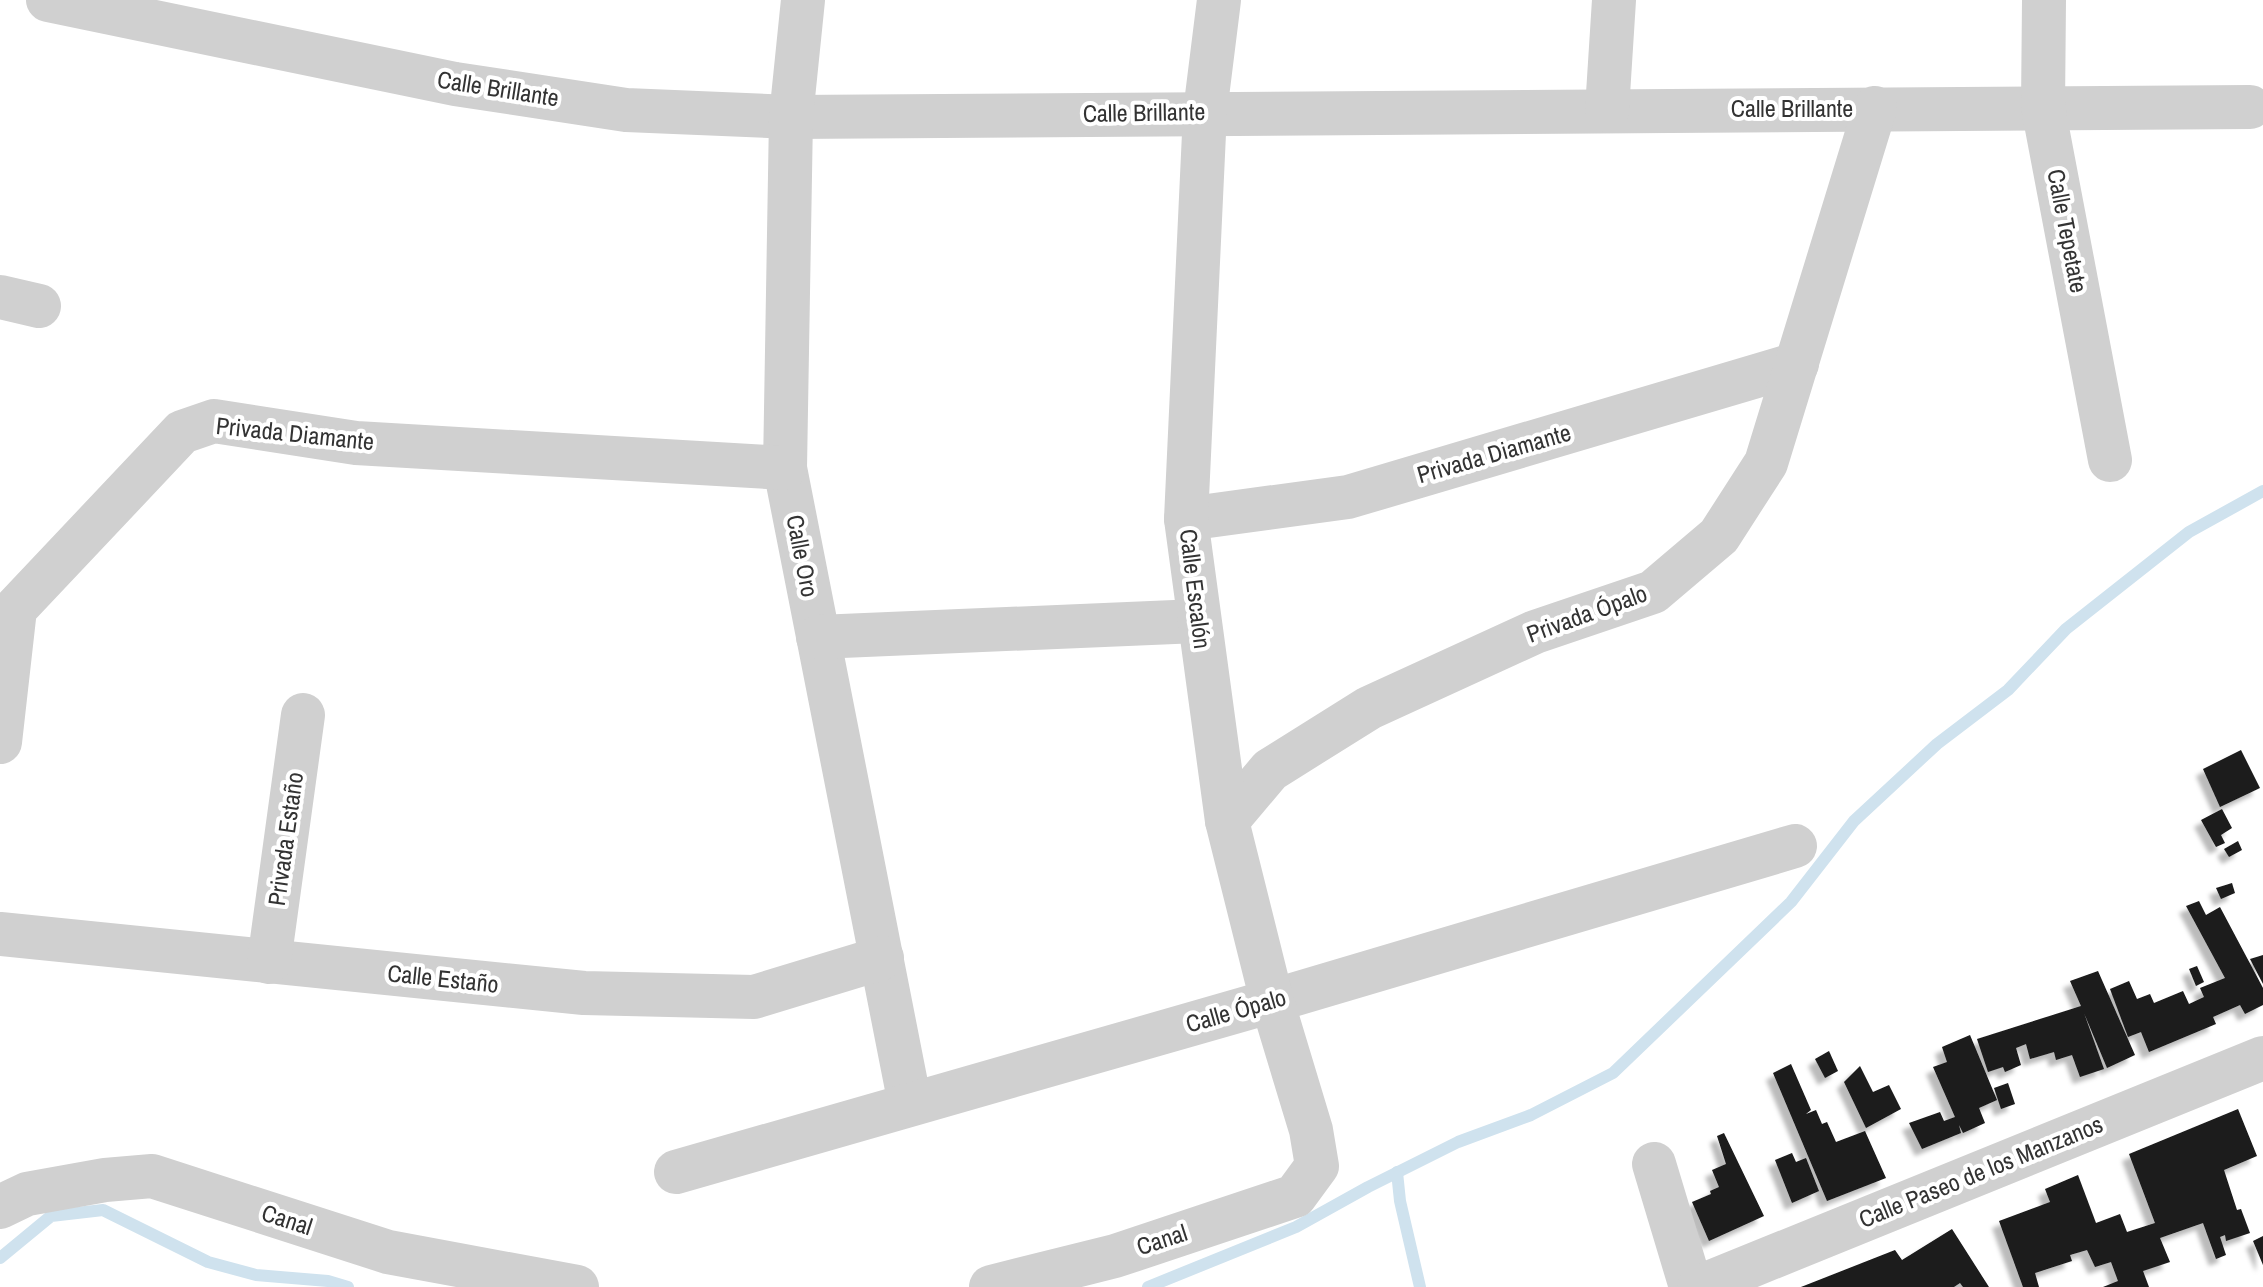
<svg xmlns="http://www.w3.org/2000/svg" width="2263" height="1287" font-family="'Archivo Narrow',sans-serif">
<defs>
<filter id="shadow"><feDropShadow dx="-7" dy="7" stdDeviation="2" flood-color="#0004"/></filter>
</defs>
<rect width="100%" height="100%" fill="#fff"/>
<g fill="none" stroke-linecap="round" stroke-linejoin="round">
<g stroke="#cfe2ee" stroke-width="12">
<path d="M1397,1172L1400,1201L1420,1287"/>
<path d="M0,1258L51,1216L103,1210L208,1262L256,1275L328,1281L348,1287"/>
<path d="M1148,1287L1296,1227L1368,1187L1458,1142L1531,1115L1613,1073L1791,902L1854,821L1937,744L2008,690L2066,629L2189,532L2263,491"/>
</g>
</g>
<g fill="#1a1a1a" filter="url(#shadow)">
<path d="M2241,750L2260,788L2220,807L2203,769Z"/>
<path d="M2222,809L2232,828L2221,835L2225,843L2216,847L2201,820Z"/>
<path d="M2238,841L2242,850L2229,857L2224,849Z"/>
<path d="M2232,883L2235,893L2221,899L2216,888Z"/>
<path d="M2199,901L2206,915L2220,907L2263,988V1005L2245,1014L2240,1005L2213,1017L2216,1024L2149,1052L2141,1032L2128,1037L2110,989L2129,981L2137,999L2150,994L2154,1003L2183,991L2189,1004L2204,997L2200,988L2225,978L2186,906Z"/>
<path d="M2263,955V984L2250,959Z"/>
<path d="M2197,966L2204,982L2196,986L2189,969Z"/>
<path d="M2098,971L2135,1055L2107,1068L2084,1013L2104,1069L2080,1077L2072,1055L2056,1060L2054,1052L2030,1059L2026,1044L2016,1048L2021,1065L2005,1072L2003,1067L1988,1072L1977,1039L2081,1006L2070,981Z"/>
<path d="M1970,1035L1997,1100L1979,1108L1985,1123L1963,1133L1959,1125L1961,1133L1922,1149L1909,1123L1940,1112L1944,1121L1955,1117L1933,1067L1947,1062L1942,1047Z"/>
<path d="M1829,1051L1838,1071L1825,1078L1815,1059Z"/>
<path d="M1791,1064L1811,1110L1806,1114L1816,1110L1822,1124L1827,1122L1836,1142L1865,1131L1886,1178L1827,1201L1773,1073Z"/>
<path d="M1860,1066L1873,1092L1889,1085L1901,1109L1866,1128L1844,1082Z"/>
<path d="M2008,1083L2015,1104L2001,1109L1994,1088Z"/>
<path d="M2238,1109L2257,1156L2224,1170L2237,1210L2241,1209L2250,1233L2226,1241L2225,1235L2220,1237L2226,1255L2216,1259L2203,1223L2160,1238L2170,1262L2143,1271L2149,1287H2103L2118,1281L2111,1262L2095,1267L2087,1250L2070,1255L2072,1261L2035,1273L2039,1287H2023L1999,1221L2050,1202L2045,1189L2078,1175L2096,1223L2120,1214L2127,1232L2155,1223L2129,1154Z"/>
<path d="M1724,1133L1764,1216L1709,1241L1692,1202L1711,1194L1710,1191L1719,1187L1712,1170L1726,1164L1717,1136Z"/>
<path d="M1792,1153L1796,1162L1806,1158L1819,1191L1792,1203L1775,1160Z"/>
<path d="M1952,1229L1989,1287H1963L1960,1283L1954,1287H1801L1895,1250L1902,1260Z"/>
<path d="M2263,1236V1265L2253,1241Z"/>
</g>
<g fill="none" stroke-linecap="round" stroke-linejoin="round">
<g stroke="#d0d0d0" stroke-width="44">
<path d="M48,0L455,84L626,110L791,117L2250,107"/>
<path d="M803,0L791,117L785,468L910,1104"/>
<path d="M2044,0L2043,107L2110,460"/>
<path d="M1607,110L1614,0"/>
<path d="M0,297L39,306"/>
<path d="M1186,519L1348,497L1797,364"/>
<path d="M818,637L1198,621"/>
<path d="M0,742L15,609L182,432L214,421L356,443L785,468"/>
<path d="M1227,821L1270,770L1369,708L1535,632L1653,592L1719,536L1766,463L1875,108"/>
<path d="M0,934L584,993L754,997L882,958"/>
<path d="M269,962L303,715"/>
<path d="M1654,1164L1691,1287"/>
<path d="M676,1172L1272,1001L1795,846"/>
<path d="M0,1207L27,1194L105,1180L152,1176L388,1252L577,1287"/>
<path d="M991,1287L1115,1256L1295,1196L1317,1166L1311,1130L1272,1001L1227,821L1186,519L1205,112L1219,0"/>
<path d="M1699,1287L2263,1058"/>
</g>
</g>
<g text-anchor="middle" stroke-width="8" stroke-linejoin="round" paint-order="stroke">
<g font-size="24" fill="#333" stroke="#fff">
<text transform="translate(498 89) rotate(9)" y="8">Calle Brillante</text>
<text x="1792" y="117">Calle Brillante</text>
<text transform="translate(1144 113) rotate(-1)" y="8">Calle Brillante</text>
<text transform="translate(2067 231) rotate(79)" y="8">Calle Tepetate</text>
<text transform="translate(295 434) rotate(6)" y="8">Privada Diamante</text>
<text transform="translate(1494 454) rotate(-16)" y="8">Privada Diamante</text>
<text transform="translate(802 556) rotate(79)" y="8">Calle Oro</text>
<text transform="translate(1195 589) rotate(83)" y="8">Calle Escalón</text>
<text transform="translate(1587 614) rotate(-20)" y="8">Privada Ópalo</text>
<text transform="translate(286 839) rotate(-82)" y="8">Privada Estaño</text>
<text transform="translate(443 979) rotate(6)" y="8">Calle Estaño</text>
<text transform="translate(1236 1011) rotate(-16)" y="8">Calle Ópalo</text>
<text transform="translate(1981 1172) rotate(-22)" y="8">Calle Paseo de los Manzanos</text>
<text transform="translate(287 1220) rotate(18)" y="8">Canal</text>
<text transform="translate(1162 1240) rotate(-18)" y="8">Canal</text>
</g>
</g>
</svg>
